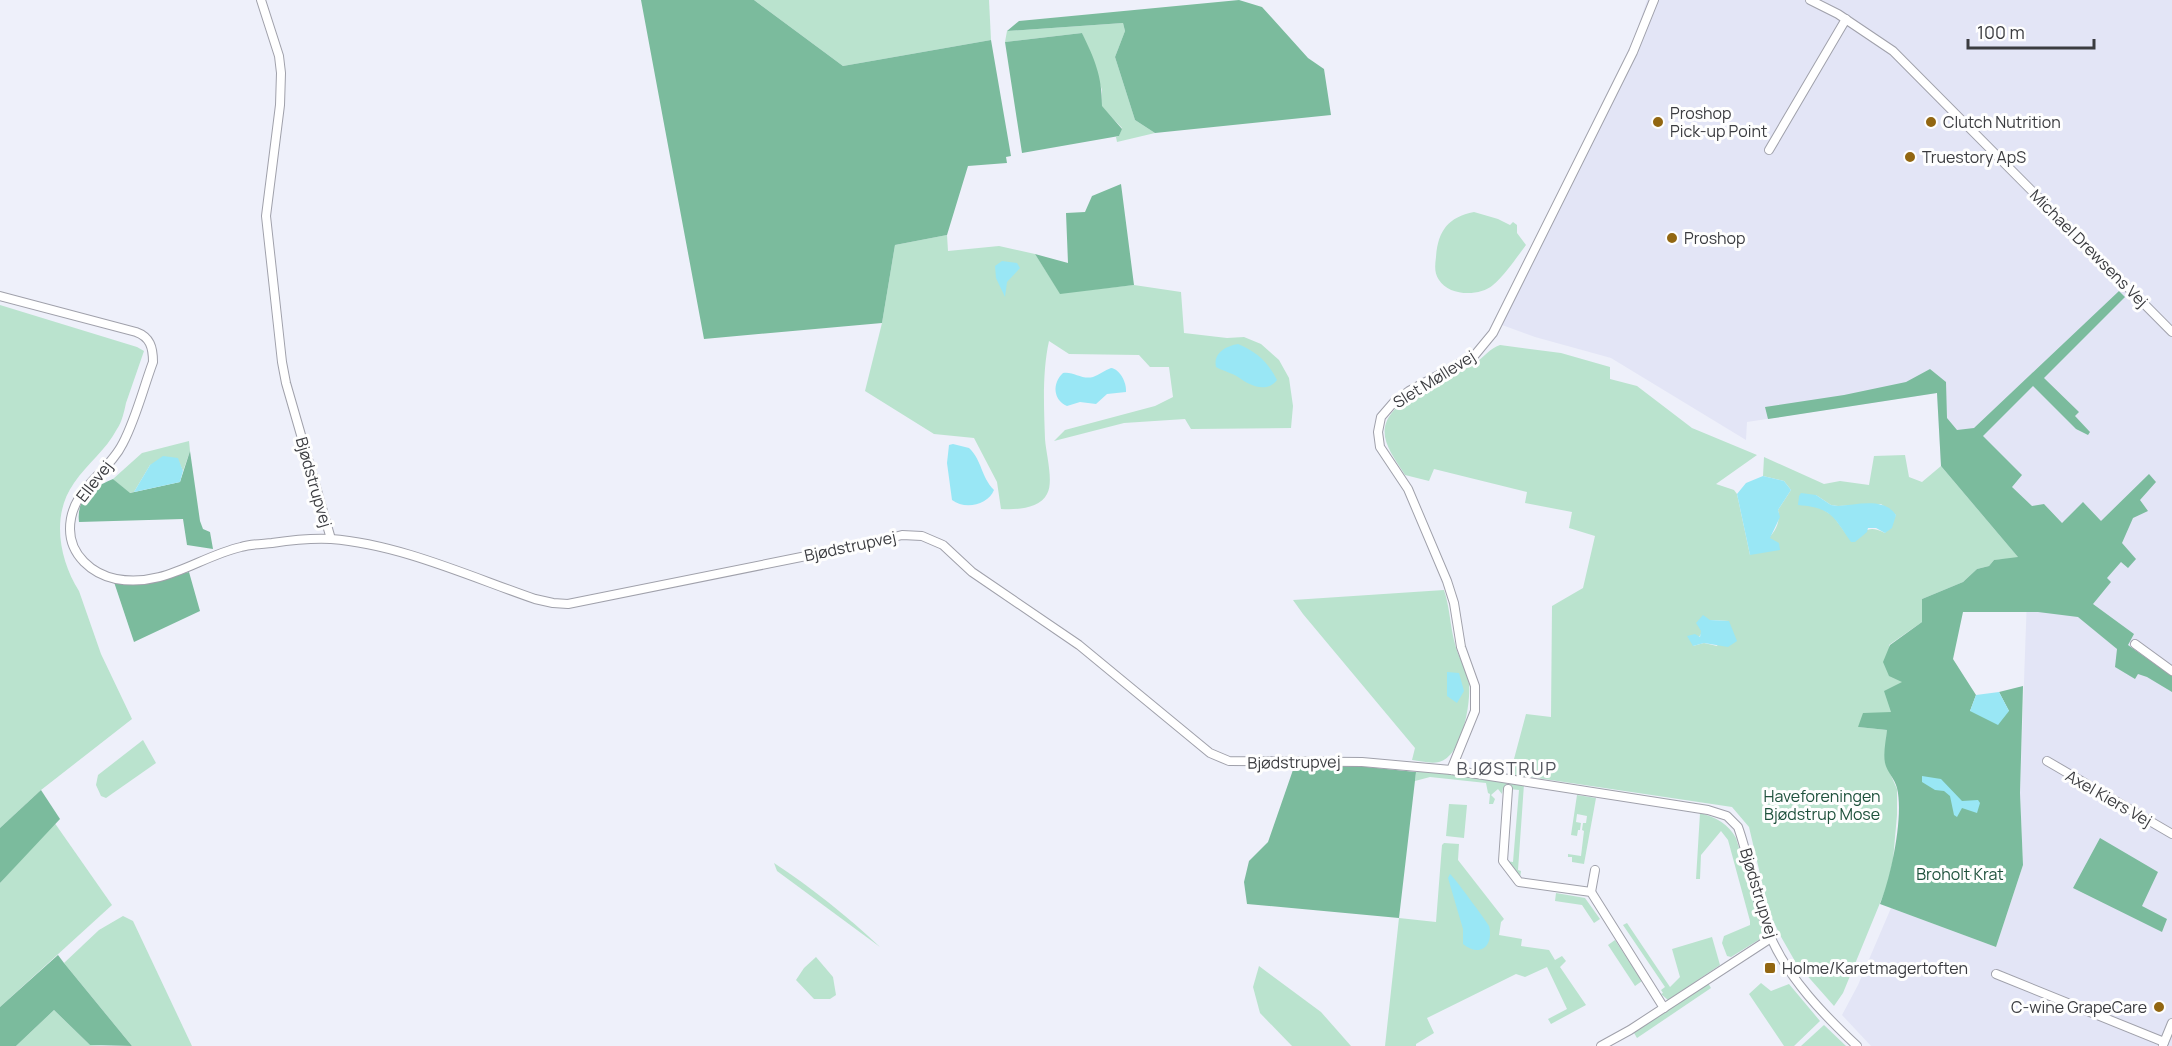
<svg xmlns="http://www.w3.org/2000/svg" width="2172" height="1046" font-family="Manrope,sans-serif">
<rect width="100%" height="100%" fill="#eef0fa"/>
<path fill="#e3e5f6" d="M1647,0H2172V1046H1871L1842,1015L1858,985L1891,908L1996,947L2023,865L2020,793L2028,569L1941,466L1937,393L1747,422L1746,440L1611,358L1535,337L1494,322L1632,45Z"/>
<g fill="#bae3ce" fill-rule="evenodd">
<path d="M754,0H989L991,40L843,66Z"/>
<path d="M1123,23L1125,31L1115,57L1135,120L1155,133L1117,142L1116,137L1119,136L1122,128L1102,107V90L1082,33L1005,42L1007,31Z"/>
<path d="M1474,212L1498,219L1510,225L1513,222L1517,225V233L1526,245C1516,258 1506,274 1493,285C1479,297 1449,296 1439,280C1434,273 1435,265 1436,257C1438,231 1448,217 1474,212Z"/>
<path d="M947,235L948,251L999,246L1035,254L1060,293L1134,285L1181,292L1184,333L1227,338L1244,337L1261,344L1279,360L1289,378L1293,406L1291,428L1191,429L1185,419L1124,423L1054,441L1065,430L1155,406L1173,397L1169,367H1150L1139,355L1069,354L1049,341C1042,373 1044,407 1045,439C1046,454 1054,482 1047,494C1040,509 1015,510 1001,509L997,482L974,438L934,434L865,391L882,323L895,245Z"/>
<path d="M0,305L137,347L144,351C138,368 132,386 126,403C124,412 122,422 117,429C106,450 87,464 74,483C51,515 59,559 79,591L101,654L132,719L41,790L0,828Z"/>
<path d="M1500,345L1561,353L1610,367V379L1637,386L1692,428L1757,455L1716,484L1734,490L1737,494L1750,555C1763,544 1783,530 1778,510L1791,490L1784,481L1763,476L1764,457L1824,484L1840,481L1869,485L1874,456L1905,455L1909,477L1922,482L1941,466L2019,558L1994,560L1989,566L1977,569L1963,582L1922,599V622L1889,645L1903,682L1891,712L1858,727L1887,730L1885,762L1897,789V815L1893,860L1887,886L1843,993L1834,1006L1796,963L1780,935L1769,912L1749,827L1732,807L1510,774L1526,714L1551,717L1552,606L1583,588L1595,536L1569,528L1572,512L1525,503L1527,492L1434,469L1429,481L1405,475C1390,451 1372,431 1397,407L1474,364C1483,358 1490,348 1500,345ZM1816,495L1831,505L1838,506L1881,504L1896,515L1885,533C1868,524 1865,531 1852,542L1833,516L1819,507ZM1710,620L1729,621L1717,646L1704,643L1693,646L1695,635L1699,637Z"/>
<path d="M189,441L190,451L183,471L177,458L150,465L134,492L129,493L113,479L142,453Z"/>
<path d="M1444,590C1450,608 1450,626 1455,644C1458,658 1467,669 1469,684C1471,703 1462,757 1439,762C1431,764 1420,761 1412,760L1415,748L1303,614L1293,600Z"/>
<path d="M143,740L156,763L106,798L101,796L96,785L98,775Z"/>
<path d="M1436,771L1507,781L1506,788H1503L1502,794L1498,789L1491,795L1495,799L1493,804H1489L1490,794L1488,793L1486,783L1430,777L1415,781L1416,772Z"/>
<path d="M1509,782L1524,784L1518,870L1521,871L1520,878L1506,861L1513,862L1519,790L1509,789Z"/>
<path d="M1577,795L1596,798L1584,864L1572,862V857H1568V854L1581,856L1584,831L1582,830L1583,823H1586L1587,816L1577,814L1576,822L1581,823L1580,830H1578L1577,836L1571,835Z"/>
<path d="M1449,804L1467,805L1464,838L1446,836Z"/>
<path d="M1700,813C1716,817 1728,824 1736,838L1763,928L1762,936L1760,939L1731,957L1727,956L1722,943L1724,936L1750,925V921L1728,840L1721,831L1701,855L1700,879H1696Z"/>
<path d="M54,822L112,905L0,1007V883Z"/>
<path d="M1444,843L1459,844L1458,860L1504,919L1501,922L1499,935L1522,939L1521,946L1549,950L1555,960L1562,956L1566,961L1560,967L1586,1005L1551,1024L1548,1019L1567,1009L1547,967L1525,977L1516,974L1427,1018L1434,1033L1416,1044V1046H1385L1399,918L1436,922L1442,845Z"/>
<path d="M774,863C812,888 847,916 880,947L777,871Z"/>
<path d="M1556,893L1585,898L1600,919L1594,923L1582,905L1555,901Z"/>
<path d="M123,916L133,921L192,1046H132L64,963L99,930Z"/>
<path d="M1627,923L1670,987L1680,977L1672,949L1712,937L1720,965L1668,1000L1661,994L1663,993L1661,990L1665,987L1623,925Z"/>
<path d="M1615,940L1642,981L1635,986L1608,945Z"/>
<path d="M816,957L833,977L836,995L830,999H814L796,980L804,968Z"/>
<path d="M1259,966L1321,1012L1351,1046H1292L1260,1013L1253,987Z"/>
<path d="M1708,983L1711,988L1637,1038L1634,1033Z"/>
<path d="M1761,983L1771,991L1789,984L1820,1021L1794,1046H1784L1749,994Z"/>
<path d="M54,1010L90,1045L102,1046H16Z"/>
<path d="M1824,1025L1846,1046H1801Z"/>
</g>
<g fill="#7bbb9d">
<path d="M641,0H754L843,66L991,40L1011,156L1006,157L1007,163L968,166L947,235L895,245L882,323L704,339Z"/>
<path d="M1239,0L1262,7L1308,58L1324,69L1331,115L1155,133L1135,120L1115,57L1125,31L1123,23L1007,31L1019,21Z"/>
<path d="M1082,33C1095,60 1102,76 1102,106L1122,129L1119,136L1022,153L1005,42Z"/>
<path d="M1121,184L1134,285L1060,294L1035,254L1068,263L1066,213L1085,212L1092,196Z"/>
<path d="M2119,291L2125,297L2044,378L2079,412L2075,416L2090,432L2088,435L2076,429L2033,386L1983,436L2022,475L2012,487L2032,506L2044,504L2062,523L2083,502L2101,521L2149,474L2156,482L2140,500L2148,511L2133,518L2122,543L2136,559L2128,568L2121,562L2107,578L2111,582L2093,604L2134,634L2128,645L2172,676V692L2147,677L2138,674L2135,679L2115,667L2117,649L2078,617L2038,612H1963L1953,659L1976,695L1970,711H2009L1999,692L2023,686L2020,793L2023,865L1996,947L1880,904C1891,877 1904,816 1897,788C1895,779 1887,772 1885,763C1883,753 1886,740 1887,730L1858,727L1863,713L1891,712L1884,691L1902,682L1889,676L1883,662L1890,645L1922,622V599L1963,582L1977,569L1989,566L1994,560L2018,557L1941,466L1937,393L1768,419L1765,407L1844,395L1906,382L1930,369L1946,382L1947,418L1957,430L1974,428Z"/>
<path d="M190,451L200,521L203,529L210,532L213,549L187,545L183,519L79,522C76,497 94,487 113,479L130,493L180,482Z"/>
<path d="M189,572L200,611L134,642L114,582L139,583Z"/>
<path d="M1357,766L1416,772L1399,918L1247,904L1244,882L1249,861L1268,842L1294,767Z"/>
<path d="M41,790L60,819L0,883V828Z"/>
<path d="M2100,838L2158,872L2142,906L2167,919L2162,932L2073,888Z"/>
<path d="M58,955L64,963L132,1046L90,1045L54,1010L16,1046H0V1007Z"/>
</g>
<g fill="#99e7f5">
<path d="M1002,261L1017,263L1020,268L1007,282L1005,297L996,278L995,266Z"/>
<path d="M1238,344C1257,352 1268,362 1277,380C1266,394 1249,385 1238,377C1232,373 1223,371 1216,367C1213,353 1226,346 1238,344Z"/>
<path d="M1111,368C1120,369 1127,383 1126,392L1107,394L1096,404L1080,402L1067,406C1053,400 1052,383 1063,373C1073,371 1082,380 1093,377C1099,375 1105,370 1111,368Z"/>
<path d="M953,444L969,448C982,460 981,477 994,490C988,505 965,510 952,500L947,463L949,445Z"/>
<path d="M163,456L178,458L183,471L180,482L134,492L150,465Z"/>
<path d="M1763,476L1784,481L1791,490L1778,510L1780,517L1770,538L1779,543L1780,550L1750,555L1737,494L1746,483Z"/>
<path d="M1801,493L1816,495L1831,505L1838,506C1857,505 1884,497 1896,515L1892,528L1885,533L1876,528H1868L1867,532L1855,542H1851C1833,516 1832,508 1798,505L1799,496Z"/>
<path d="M1703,615L1710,620L1729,621L1737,641L1728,647L1704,643L1693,646L1687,636L1695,634L1700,637L1701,631L1696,623Z"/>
<path d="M1447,672L1459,673L1464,691L1457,703L1447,696Z"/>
<path d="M1999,692L2009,711L1998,725L1970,711L1976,695Z"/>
<path d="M1922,776L1941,779L1962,801L1978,800L1980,803L1977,813L1962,808L1957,817L1954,815L1950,796L1944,791L1935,790L1922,782Z"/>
<path d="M1450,874C1454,877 1487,922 1489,926C1494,946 1480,958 1463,944V929L1448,878Z"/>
</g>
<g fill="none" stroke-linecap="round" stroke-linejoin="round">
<g stroke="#a0a1ab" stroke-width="10">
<g id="minor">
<path d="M261,0L279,56L281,73L280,105L266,216L282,362L286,383L331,539"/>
<path d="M1810,0L1838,14L1893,51L2172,332"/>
<path d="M1769,150L1846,19"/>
<path d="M0,296L136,332C150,337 153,347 153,362C143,389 136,418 123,443C108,474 70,489 70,529C70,555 92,574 116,579C164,588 198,557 241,547C251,544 262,544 272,543C292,540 312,538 331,539C399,544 471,577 535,599L553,603L568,604L871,543L902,535L922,536L943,545L972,572L1079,645L1210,753L1229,761L1362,762L1451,770L1708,810L1727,816L1738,827C1751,863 1755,902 1771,938C1790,980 1823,1014 1857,1046"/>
<path d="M2135,644L2172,671"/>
<path d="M2047,761L2172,834"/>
<path d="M1451,770L1475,711V686L1461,647L1454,603L1447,581L1408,489L1380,447L1378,432L1381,417L1394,402L1409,391L1474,356L1493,333L1633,52L1654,0"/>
<path d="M1508,789L1503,861L1519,882L1591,892L1664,1008"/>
<path d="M1591,892L1595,870"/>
<path d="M1996,974L2164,1042"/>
<path d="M2163,1045L2172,1023"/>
<path d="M1601,1046L1630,1030L1771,938"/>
</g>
</g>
<use href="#minor" stroke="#fff" stroke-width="8"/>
</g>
<g fill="#926611" stroke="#fefefe" stroke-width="2">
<circle cx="1658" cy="122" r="6"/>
<circle cx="1931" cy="122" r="6"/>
<circle cx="1910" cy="157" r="6"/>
<circle cx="1672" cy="238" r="6"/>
<rect x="1764" y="962" width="12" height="12" rx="3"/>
<circle cx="2159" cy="1007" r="6"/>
</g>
<g text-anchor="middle" stroke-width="6" stroke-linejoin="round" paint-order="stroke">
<g font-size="16" fill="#3b3c40" stroke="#fefefe" text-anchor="start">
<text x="1670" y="119">Proshop<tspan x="1670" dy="18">Pick-up Point</tspan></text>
<text x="1943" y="128">Clutch Nutrition</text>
<text x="1922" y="163">Truestory ApS</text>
<text x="1684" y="244">Proshop</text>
<text x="1782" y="974">Holme/Karetmagertoften</text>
<text x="2147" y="1013" text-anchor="end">C-wine GrapeCare</text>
</g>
<g font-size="16" fill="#3b3c40" stroke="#fefefe">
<text transform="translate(2089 248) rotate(45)" y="6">Michael Drewsens Vej</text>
<text transform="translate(1434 379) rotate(-32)" y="6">Slet Møllevej</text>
<text transform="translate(94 481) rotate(-52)" y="6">Ellevej</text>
<text transform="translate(314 482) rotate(74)" y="6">Bjødstrupvej</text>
<text transform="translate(850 546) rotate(-12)" y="6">Bjødstrupvej</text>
<text transform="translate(1294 762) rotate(-1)" y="6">Bjødstrupvej</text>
<text transform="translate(2109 798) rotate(30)" y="6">Axel Kiers Vej</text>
<text transform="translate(1759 893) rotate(73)" y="6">Bjødstrupvej</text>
</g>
<g font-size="16" fill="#1e513c" stroke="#fefefe">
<text x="1822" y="802">Haveforeningen<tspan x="1822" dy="18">Bjødstrup Mose</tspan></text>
<text x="1960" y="880">Broholt Krat</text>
</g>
<g font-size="18" letter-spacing="1.5" fill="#53555d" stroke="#fefefe">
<text x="1507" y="775">BJØSTRUP</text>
</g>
</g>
<path d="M1968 39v9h126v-9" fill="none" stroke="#3b3c40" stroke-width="3"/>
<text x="1977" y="39" font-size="18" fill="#3b3c40" stroke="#fefefe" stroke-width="4.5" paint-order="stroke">100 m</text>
</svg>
